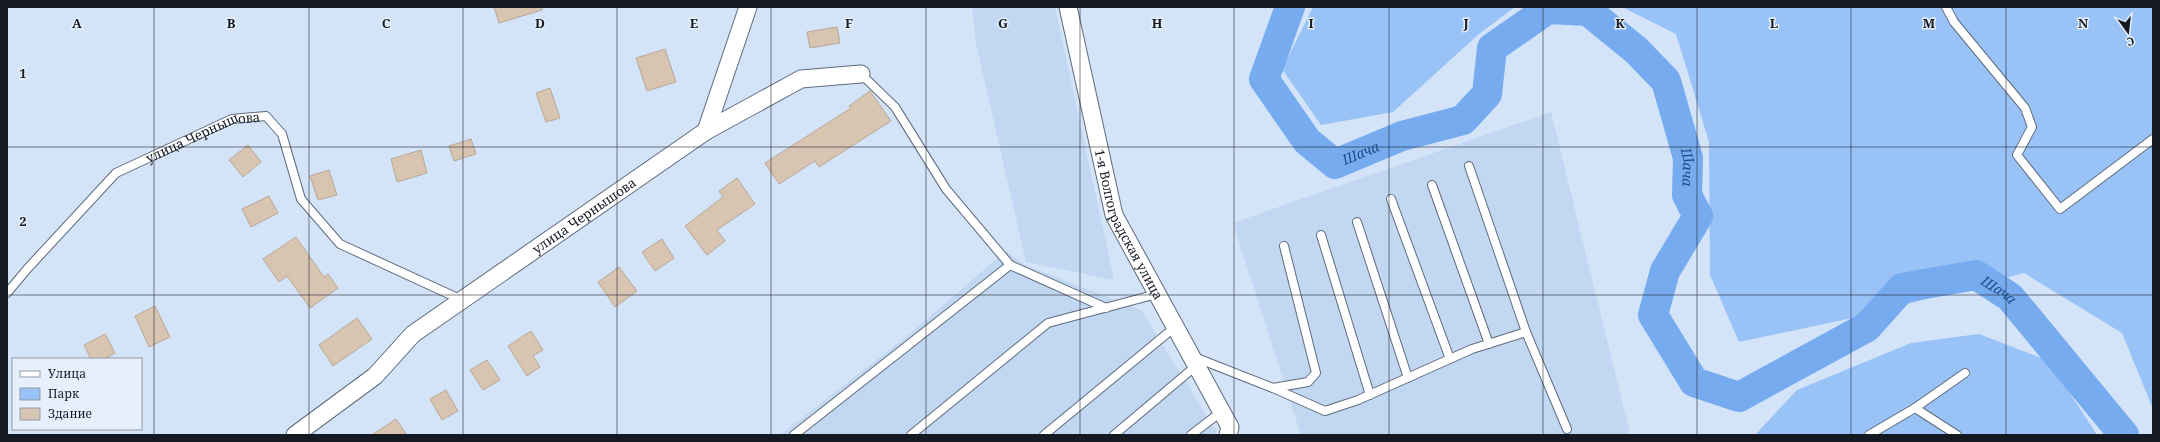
<svg xmlns="http://www.w3.org/2000/svg" width="2160" height="442" font-family="'Noto Serif',serif">
<rect width="100%" height="100%" fill="#d3e3f8"/>
<g fill="#c2d7f2">
<path d="M972,7H1055L1114,280L1026,262L976,43Z"/>
<path d="M1551,112L1630,434L1301,435L1233,223Z"/>
<path d="M1006,251L1025,265L1141,310L1216,431L1215,435H780L906,337Z"/>
</g>
<g fill="#99c2f7">
<path d="M1313,7H1515L1479,34L1393,112L1321,125L1282,69Z"/>
<path d="M1622,7H2153V409L2122,333L2024,273L1862,316L1739,342L1710,275L1709,142L1676,34Z"/>
<path d="M1979,334L2049,361L2097,435H1755L1797,390L1911,343Z"/>
</g>
<g fill="none" stroke-linecap="round" stroke-linejoin="round">
<path stroke="#76abf0" stroke-width="30" id="s1" d="M1290,7L1264,79L1307,141L1335,164L1402,136L1463,120L1487,94L1492,48L1548,9L1588,11L1636,50L1666,81L1688,158L1687,195L1698,216L1665,271L1653,315L1694,382L1739,397L1867,327L1902,288L1976,275L2010,297L2124,435"/>
</g>
<g fill="#d7c4b1" stroke="#baa895">
<path d="M494,7H542V10L499,23Z"/>
<path d="M837,27L840,43L810,48L807,32Z"/>
<path d="M665,49L676,82L647,91L636,58Z"/>
<path d="M550,88L560,118L546,122L536,93Z"/>
<path d="M870,91L891,121L819,167L815,161L779,184L765,163L851,108L849,106Z"/>
<path d="M471,139L476,154L454,161L449,146Z"/>
<path d="M248,145L261,162L243,177L229,160Z"/>
<path d="M421,150L427,173L397,182L391,159Z"/>
<path d="M329,170L337,195L318,200L310,176Z"/>
<path d="M737,178L755,204L717,230L725,241L707,255L685,226L723,197L719,191Z"/>
<path d="M269,196L278,213L251,227L242,209Z"/>
<path d="M296,237L324,277L328,274L338,288L310,308L287,276L279,282L263,259Z"/>
<path d="M662,239L674,258L655,271L642,252Z"/>
<path d="M619,267L637,291L615,307L598,282Z"/>
<path d="M155,306L170,337L149,347L135,316Z"/>
<path d="M357,318L372,339L333,366L319,345Z"/>
<path d="M531,331L543,350L533,356L540,367L527,376L508,346Z"/>
<path d="M105,334L115,353L104,359H91L84,345Z"/>
<path d="M487,360L500,380L483,390L470,370Z"/>
<path d="M446,390L458,411L442,420L430,399Z"/>
<path d="M396,419L407,435H372Z"/>
</g>
<g fill="none" stroke-linecap="round" stroke-linejoin="round">
<g stroke="#5d6b7d" stroke-width="10">
<g id="service">
<path d="M1946,7L1954,22L2025,108L2032,127L2017,155L2060,209L2153,139"/>
<path d="M861,74L895,107L946,189L1010,265"/>
<path d="M1469,166L1526,332L1567,429"/>
<path d="M1432,185L1489,344"/>
<path d="M1391,199L1450,359"/>
<path d="M1357,222L1408,378"/>
<path d="M1321,235L1370,395"/>
<path id="s2" d="M7,293L28,268L116,173L232,119L266,116L282,134L301,199L340,244L462,300"/>
<path d="M1194,357L1273,388L1308,382L1316,373L1284,246"/>
<path d="M1273,388L1325,411L1358,400L1472,349L1526,332"/>
<path d="M1915,408L1957,435"/>
<path d="M794,435L1010,265L1106,308"/>
<path d="M911,435L1048,323L1157,294"/>
<path d="M1044,435L1175,327"/>
<path d="M1114,435L1197,365"/>
<path d="M1191,435L1222,411"/>
<path d="M1869,435L1915,408L1965,373"/>
</g>
</g>
<g stroke="#5d6b7d" stroke-width="19">
<g id="minor">
<path id="s3" d="M1068,7L1114,215L1230,427L1228,435"/>
<path d="M706,131L748,7"/>
<path id="s4" d="M295,435L375,376L413,334L706,131L801,79L861,74"/>
</g>
</g>
<use href="#service" stroke="#fff" stroke-width="8"/>
<use href="#minor" stroke="#fff" stroke-width="17"/>
</g>
<path fill="none" stroke="#151a22" stroke-width="1" stroke-opacity="0.55" d="M154,7V435M309,7V435M463,7V435M617,7V435M771,7V435M926,7V435M1080,7V435M1234,7V435M1389,7V435M1543,7V435M1697,7V435M1851,7V435M2006,7V435M7,147H2153M7,295H2153"/>
<g text-anchor="middle" stroke-width="3" stroke-linejoin="round" paint-order="stroke">
<g font-size="13" fill="#151a22" stroke="#e6f0fd">
<text dy="5" stroke="none"><textPath href="#s2" startOffset="257">улица Чернышова</textPath></text>
<text dy="5" stroke="none"><textPath href="#s4" startOffset="364">улица Чернышова</textPath></text>
<text dy="5" stroke="none"><textPath href="#s3" startOffset="227">1-я Волгоградская улица</textPath></text>
</g>
<g font-size="14" font-style="italic" fill="#1a4d8b" stroke="#e6f0fd">
<text dy="5" stroke="none"><textPath href="#s1" startOffset="216">Шача</textPath></text>
<text dy="5" stroke="none"><textPath href="#s1" startOffset="708">Шача</textPath></text>
<text dy="5" stroke="none"><textPath href="#s1" startOffset="1296">Шача</textPath></text>
</g>
</g>
<g font-size="13" text-anchor="middle" font-weight="bold" fill="#151a22" stroke="#e6f0fd" stroke-width="3" stroke-linejoin="round" paint-order="stroke">
<text x="77" y="28">A</text>
<text x="231" y="28">B</text>
<text x="386" y="28">C</text>
<text x="540" y="28">D</text>
<text x="694" y="28">E</text>
<text x="849" y="28">F</text>
<text x="1003" y="28">G</text>
<text x="1157" y="28">H</text>
<text x="1311" y="28">I</text>
<text x="1466" y="28">J</text>
<text x="1620" y="28">K</text>
<text x="1774" y="28">L</text>
<text x="1929" y="28">M</text>
<text x="2083" y="28">N</text>
<text x="23" y="78">1</text>
<text x="23" y="226">2</text>
</g>
<rect width="2160" height="442" fill="none" stroke="#151a22" stroke-width="16"/>
<rect x="12" y="358" width="130" height="72" fill="#e6f0fd" stroke="#929aa5"/>
<rect x="20" y="371" width="20" height="6" fill="#ffffff" stroke="#929aa5"/>
<text x="48" y="378" font-size="12" fill="#151a22">Улица</text>
<rect x="20" y="388" width="20" height="12" fill="#99c2f7" stroke="#929aa5"/>
<text x="48" y="398" font-size="12" fill="#151a22">Парк</text>
<rect x="20" y="408" width="20" height="12" fill="#d7c4b1" stroke="#929aa5"/>
<text x="48" y="418" font-size="12" fill="#151a22">Здание</text>
<g transform="translate(2128 32) rotate(165)" stroke="#e6f0fd" stroke-width="3" paint-order="stroke">
<path d="M0-3L7 15L0 10L-7 15Z" fill="#151a22"/>
<text y="-6" font-size="11" font-weight="bold" text-anchor="middle" fill="#151a22">С</text>
</g>
</svg>
